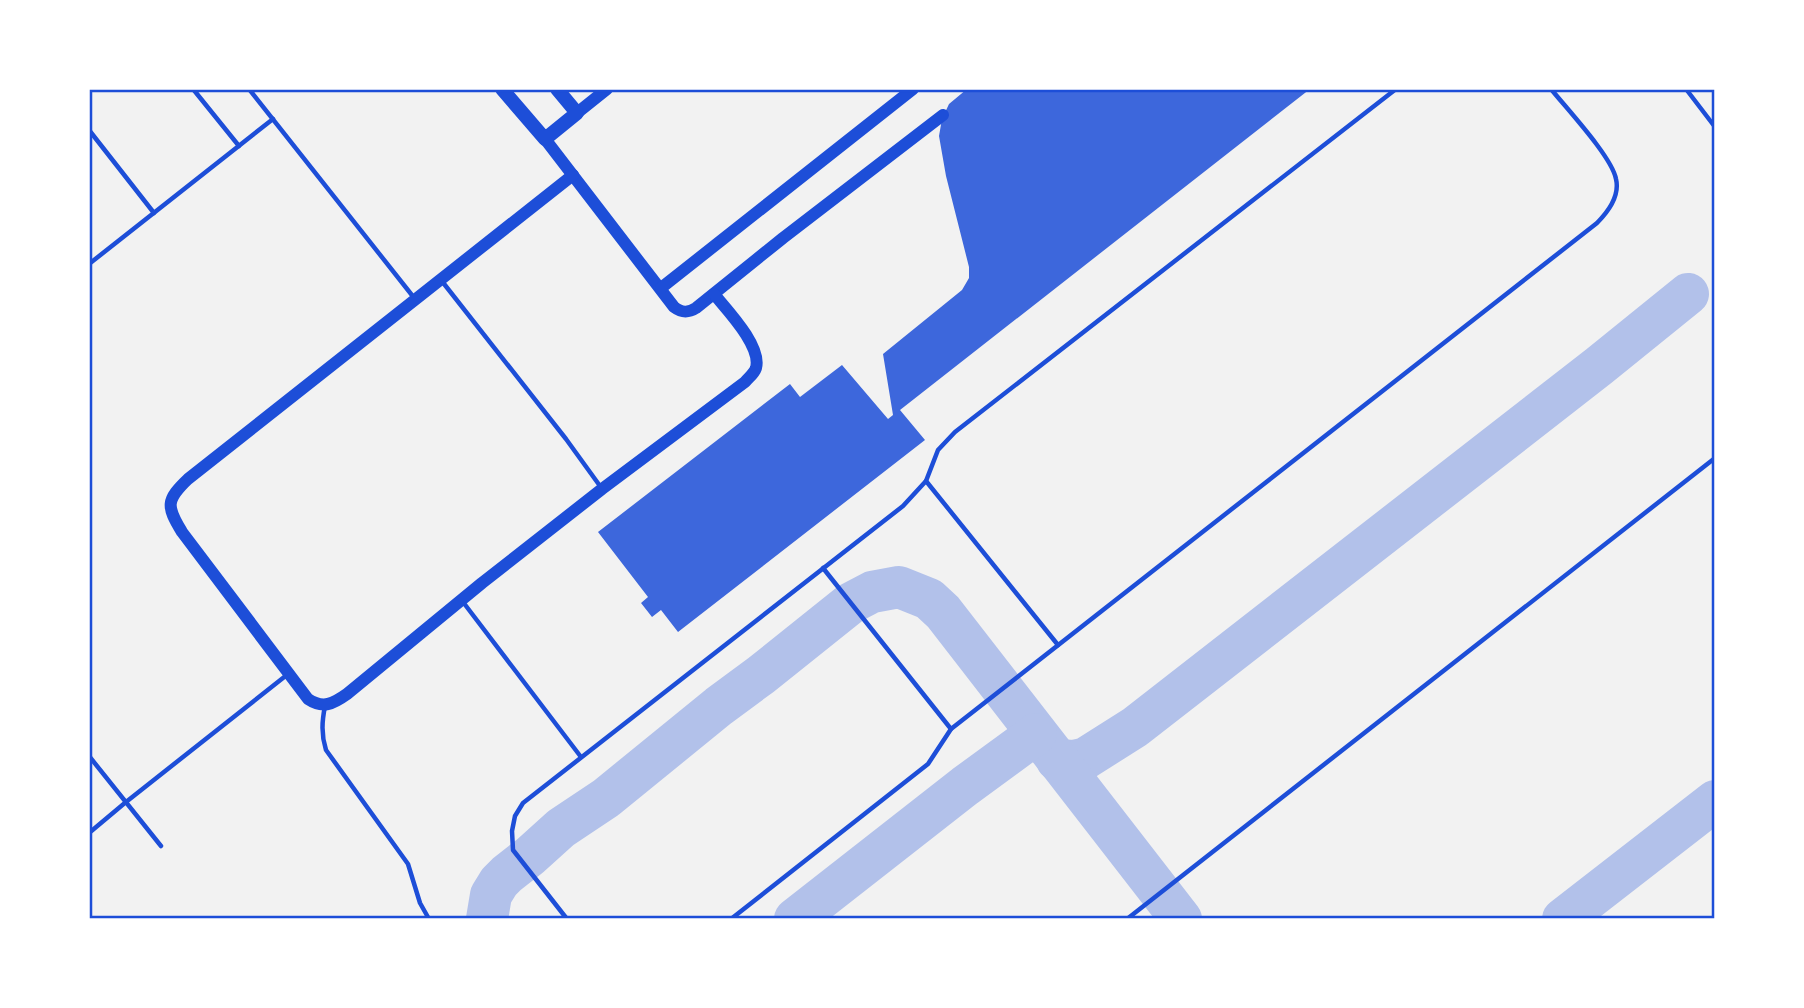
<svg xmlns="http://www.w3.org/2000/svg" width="1804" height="1008" font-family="Rubik,sans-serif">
<rect width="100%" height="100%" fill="#f2f2f2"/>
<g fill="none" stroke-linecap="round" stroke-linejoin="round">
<g stroke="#b2c1ea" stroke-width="42">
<path d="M1057,760L1074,761L1086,758L1135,727L1599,366L1688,294"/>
<path d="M487,919L491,895L499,882L507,874L530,856L561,828L606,798L719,706L761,675L851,603L872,592L899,587L929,599L943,612L1181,919"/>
<path d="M795,919L965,786L1036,734"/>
<path d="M1563,919L1715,801"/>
</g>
</g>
<path fill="#3d67dc" d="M967,89H1310L900,410L925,440L678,632L661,610L652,617L641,603L648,597L598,532L790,384L800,397L842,365L888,419L893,415L883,354L962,290L969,278V267L946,176L939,136L942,119L949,104Z"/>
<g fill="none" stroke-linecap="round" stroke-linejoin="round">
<g stroke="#1d4ed8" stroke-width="4.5">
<path d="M193,89L239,146"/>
<path d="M249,89L415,299"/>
<path d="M1686,89L1715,127"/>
<path d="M89,130L154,213"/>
<path d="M89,264L273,119"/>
<path d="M441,280L566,439L600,486"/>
<path d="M926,481L1058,645"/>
<path d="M823,568L951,729"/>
<path d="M463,602L581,757"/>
<path d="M325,706C322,721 321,734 326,750L408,864L420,903L429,919"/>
<path d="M89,756L161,846"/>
<path d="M89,833L126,802L288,674"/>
<path d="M567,919L513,850L512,831L515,816L523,803L903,506L926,481L938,450L955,432L1396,89"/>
<path d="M731,919L928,764L951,729L1597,223C1608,212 1620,196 1616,179C1612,157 1567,109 1551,89"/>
<path d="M1127,919L1715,458"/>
</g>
<g stroke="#1d4ed8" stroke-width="12">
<path d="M577,113L607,89"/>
<path d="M545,139L674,307C682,313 688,313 696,308L783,238L943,115"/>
<path d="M573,175L188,479C166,500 166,506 182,532L308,699C323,709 333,704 347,694L482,583L602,489L745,382C749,377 754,374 756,368C762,346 727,310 714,294"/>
<path d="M661,288L913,89"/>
</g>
<path stroke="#1d4ed8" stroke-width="14" d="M502,89L545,139L577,113L557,89"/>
</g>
<rect width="1804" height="1008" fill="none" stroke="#ffffff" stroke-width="182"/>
<rect x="91" y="91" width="1622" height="826" fill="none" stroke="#1d4ed8" stroke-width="2.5"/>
</svg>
